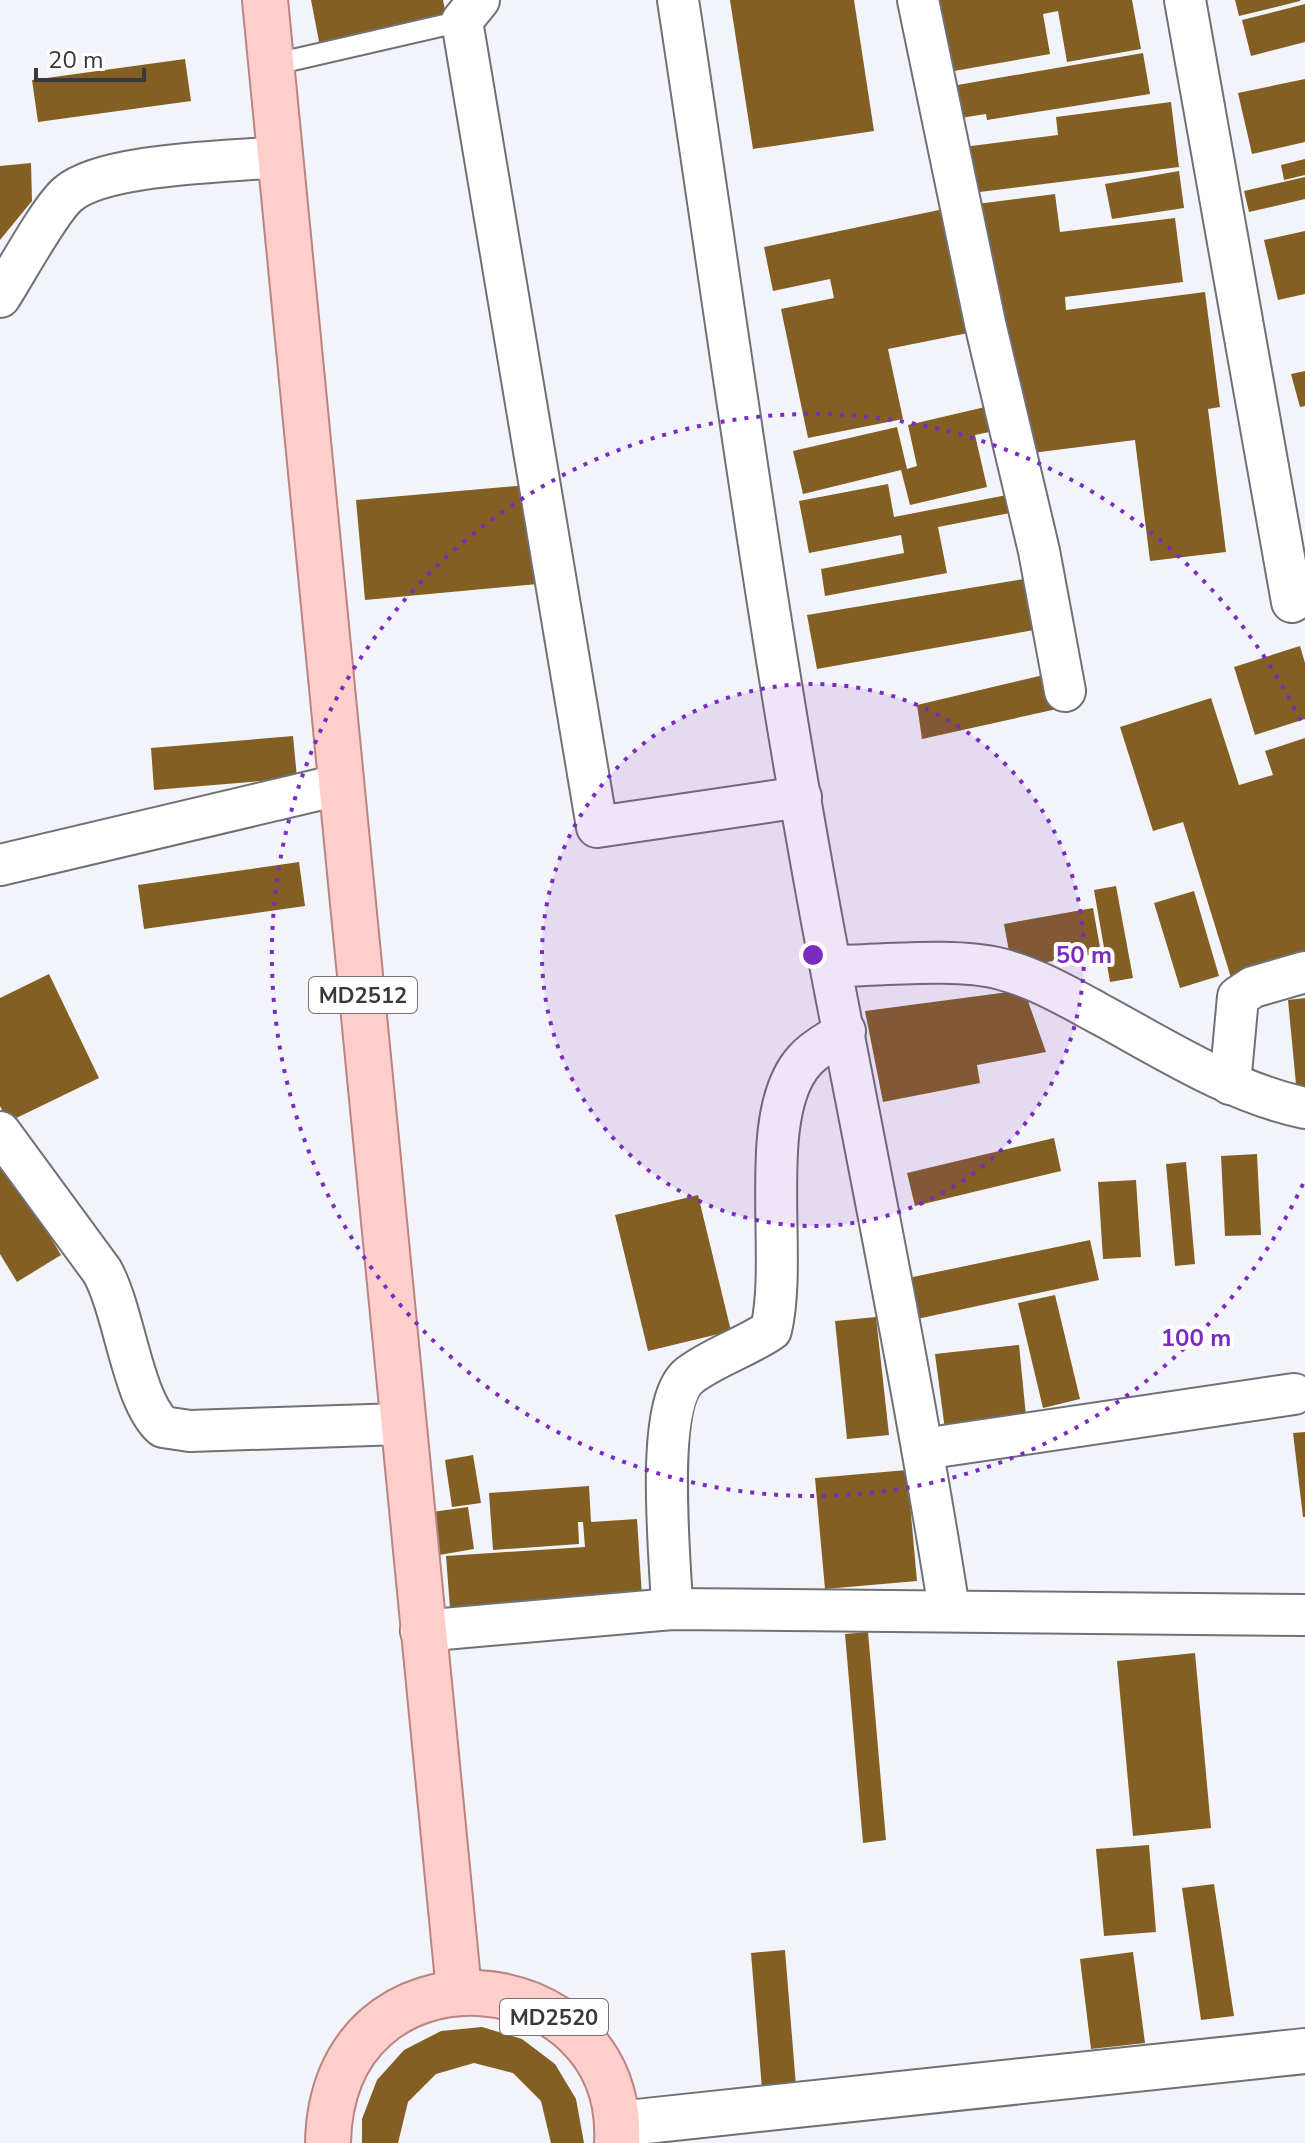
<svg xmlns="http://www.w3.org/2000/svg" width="1305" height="2143" font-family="'Nunito Sans',sans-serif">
<rect width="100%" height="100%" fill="#f3f4f9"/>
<g fill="#835f23">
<path d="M311,0H443L449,29L321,52Z"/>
<path d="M730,0H854L874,131L753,149Z"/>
<path d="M924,0H1132L1141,49L1067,62L1058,11L1043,14L1050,54L937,74Z"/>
<path d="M1235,0H1300V1L1239,16Z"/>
<path d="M1305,4V42L1251,56L1242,20Z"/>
<path d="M1143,53L1150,94L987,120L986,114L954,119L946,87Z"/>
<path d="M185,59L191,101L38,122L32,80Z"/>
<path d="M1305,79V142L1252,154L1238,93Z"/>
<path d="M1171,102L1179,167L963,194L956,148L1058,135L1056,117Z"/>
<path d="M1305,159V175L1284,180L1281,165Z"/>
<path d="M31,163L32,201L0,240V166Z"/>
<path d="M1179,171L1184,208L1112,219L1105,184Z"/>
<path d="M1305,177V199L1249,212L1244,191Z"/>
<path d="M1055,194L1060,232L1175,218L1183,282L1065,297L1066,310L1205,292L1220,407L1208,409L1226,552L1150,561L1135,440L1016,455L969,205Z"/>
<path d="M953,207L978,331L888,349L903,419L808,438L781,309L834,298L830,279L773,291L764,247Z"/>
<path d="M1305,231V294L1278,300L1264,240Z"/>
<path d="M1305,371V406L1300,407L1291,374Z"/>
<path d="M998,404L1004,429L975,435L987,487L910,505L901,470L803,494L793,451L897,427L907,469L917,466L908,425Z"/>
<path d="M538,484L548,583L365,600L356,500Z"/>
<path d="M888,484L894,517L1007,495L1010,513L938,527L947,573L825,596L821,569L904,553L901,535L809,553L799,501Z"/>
<path d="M1024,579L1034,630L817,669L807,615Z"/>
<path d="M1300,646L1305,663V719L1255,735L1234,667Z"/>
<path d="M1048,674L1057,709L922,739L917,705Z"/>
<path d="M1211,698L1239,785L1273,775L1265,751L1305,738V954L1233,984L1183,822L1153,831L1120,727Z"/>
<path d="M293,736L297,778L154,790L151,748Z"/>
<path d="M299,862L305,906L144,929L138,885Z"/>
<path d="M1116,886L1133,978L1110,982L1094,890Z"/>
<path d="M1194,891L1219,976L1180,988L1154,903Z"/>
<path d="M1093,908L1101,953L1012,968L1004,924Z"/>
<path d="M49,974L99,1078L8,1122L0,1106V998Z"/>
<path d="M1024,990L1046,1052L977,1065L980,1083L883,1102L865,1011Z"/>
<path d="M1305,998V1094L1297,1095L1288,1000Z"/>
<path d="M1054,1138L1061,1171L915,1206L907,1173Z"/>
<path d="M0,1152L61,1255L17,1282L0,1254Z"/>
<path d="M1257,1154L1261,1235L1225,1236L1221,1156Z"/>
<path d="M1186,1162L1195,1264L1175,1266L1166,1164Z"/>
<path d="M1136,1180L1141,1257L1103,1259L1098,1182Z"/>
<path d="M698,1195L731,1331L648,1351L615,1215Z"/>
<path d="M1090,1240L1099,1280L917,1319L908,1278Z"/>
<path d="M1055,1295L1080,1399L1043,1408L1018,1303Z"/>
<path d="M876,1317L889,1435L847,1439L835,1321Z"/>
<path d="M1019,1345L1026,1416L945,1430L935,1354Z"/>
<path d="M1305,1432V1517H1303L1293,1433Z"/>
<path d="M473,1455L481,1503L452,1507L445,1460Z"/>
<path d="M907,1470L917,1581L825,1589L815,1478Z"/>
<path d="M589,1486L591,1522L637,1519L642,1596L450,1608L446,1556L585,1547L583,1522H578L579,1544L493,1550L489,1493Z"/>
<path d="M468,1507L474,1549L439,1555L432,1512Z"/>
<path d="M868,1632L886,1840L863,1843L845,1634Z"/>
<path d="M1195,1653L1211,1828L1133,1836L1117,1661Z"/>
<path d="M1149,1845L1156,1932L1104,1936L1096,1849Z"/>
<path d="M1214,1884L1234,2016L1201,2020L1182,1888Z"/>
<path d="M785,1950L796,2086L762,2089L751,1953Z"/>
<path d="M1133,1952L1145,2043L1091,2049L1080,1959Z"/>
<path d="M482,2027L522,2039L555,2064L576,2099L584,2143H551L541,2101L513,2073L474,2063L436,2074L408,2102L398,2143H362V2119L377,2080L404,2050L441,2031Z"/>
</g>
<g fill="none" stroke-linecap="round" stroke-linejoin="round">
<g stroke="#707176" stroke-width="24">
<path id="lane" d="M271,65L462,21"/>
</g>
<g stroke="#707176" stroke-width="44">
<g id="street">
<path d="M479,0L462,21L597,827L801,797"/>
<path d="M678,0C727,321 769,644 830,964C871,1178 915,1393 949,1609"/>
<path d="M918,0L985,323L1039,551L1065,691"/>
<path d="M1185,0L1292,602"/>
<path d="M0,297C15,274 50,209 68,194C104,163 229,162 279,157"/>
<path d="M0,865L343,784"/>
<path d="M831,966C880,966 954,957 1001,969C1035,978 1065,995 1096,1012C1163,1048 1230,1092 1305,1108"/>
<path d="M1230,1084L1238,997L1253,987L1305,972"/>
<path d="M0,1132L102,1271C125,1312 132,1400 163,1427L190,1431L401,1424"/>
<path d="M923,1449L1294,1394"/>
<path d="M672,1609C671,1561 653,1403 690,1375C714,1357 746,1347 771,1330C789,1255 755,1114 805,1060C815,1048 833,1040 845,1031"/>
<path d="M421,1631L672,1609L1305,1615"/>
</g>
</g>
<g stroke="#707176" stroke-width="48">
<path id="secondary" d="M618,2124L1305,2051"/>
</g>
<g stroke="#b98482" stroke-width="48">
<g id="primary">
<path d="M265,0L459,1991"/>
<path d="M328,2143C332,1930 627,1956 617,2143"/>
</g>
</g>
<use href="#lane" stroke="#fff" stroke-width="20"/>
<use href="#street" stroke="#fff" stroke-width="40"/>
<use href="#secondary" stroke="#fff" stroke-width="44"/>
<use href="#primary" stroke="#fececa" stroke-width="44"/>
</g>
<circle cx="813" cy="955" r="271" fill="#7b2cbf" fill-opacity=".12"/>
<g fill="none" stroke="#7b2cbf" stroke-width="4" stroke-dasharray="4 8">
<circle cx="813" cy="955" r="271"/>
<path d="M1303 1184A541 541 0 1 1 1303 726"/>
</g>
<g text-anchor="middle" stroke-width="8" stroke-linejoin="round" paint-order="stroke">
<g fill="#fff" stroke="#747476" stroke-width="2">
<rect x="309" y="977" width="108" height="36" rx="6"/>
<rect x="500" y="1999" width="108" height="36" rx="6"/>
</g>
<g font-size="22" font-weight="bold" fill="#39393c">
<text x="363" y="1003">MD2512</text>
<text x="554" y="2025">MD2520</text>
</g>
</g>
<circle cx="813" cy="955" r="12" fill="#7b2cbf" stroke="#fff" stroke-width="4"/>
<g font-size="24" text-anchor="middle" font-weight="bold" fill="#7b2cbf" stroke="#fff" stroke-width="8" stroke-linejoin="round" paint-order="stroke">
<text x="1084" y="963">50 m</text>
<text x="1196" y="1346">100 m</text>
</g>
<path d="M36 68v12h108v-12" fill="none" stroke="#39393c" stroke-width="4"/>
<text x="48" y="68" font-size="24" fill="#39393c" stroke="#ffffff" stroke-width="6" paint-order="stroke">20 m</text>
</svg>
